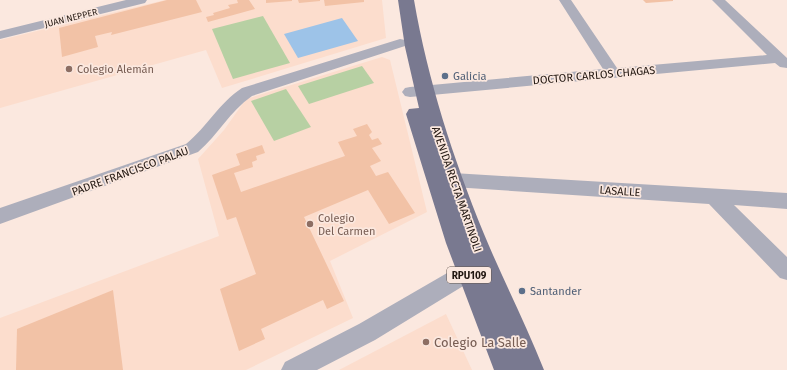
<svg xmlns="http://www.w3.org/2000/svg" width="787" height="370" font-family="'Fira Sans',sans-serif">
<rect width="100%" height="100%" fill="#fbe8df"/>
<g fill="#fcddcd">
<path d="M165,0H382L386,38L222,88L206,50L0,108V40Z"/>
<path d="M382,57L390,60L427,212L330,261L353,318L246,370H0V318L219,236L198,159L224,130L246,99Z"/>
<path d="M446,314L472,370H339Z"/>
</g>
<g fill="#b7d0a3">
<path d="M263,16L290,63L233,79L212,29Z"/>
<path d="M362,66L374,83L309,104L298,86Z"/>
<path d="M286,89L311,127L274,141L251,101Z"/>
</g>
<path fill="#9dc3e8" d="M342,18L358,41L298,58L284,34Z"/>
<g fill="#f2c2a6">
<path d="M167,0H196L202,12L111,35L112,32L95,36L98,47L62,57L59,28Z"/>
<path d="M237,0H249L255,9L208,22L206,17L214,15L213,13L230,8L228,5L238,3Z"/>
<path d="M266,0H292V1L266,3Z"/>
<path d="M298,0H320V1L299,3Z"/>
<path d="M324,0H364V2L325,6Z"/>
<path d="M643,0H673V1L646,3Z"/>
<path d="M367,124L372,132L369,135L372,140L378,138L382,144L372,148L381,161L370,166L376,176L388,172L415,213L389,224L368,190L304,217L344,301L327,309L323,300L261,329L265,339L239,351L220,289L256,274L236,217L227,220L212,175L240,165L236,154L262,145L265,153L256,156L257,160L252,162L253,167L234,173L241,192L345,156L338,142L357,136L353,129Z"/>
<path d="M113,290L123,370H16L17,329Z"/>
</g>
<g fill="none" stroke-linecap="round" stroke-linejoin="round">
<g fill="#adaebb" fill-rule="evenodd">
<path d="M126,0H147L145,3L0,39V31Z"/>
<path d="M559,0H571L617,68L767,55L712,0H725L787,58V68L780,67L775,63L410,97L405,96L402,92L405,88L410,87L603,69Z"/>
<path d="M400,39L405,40L407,43L405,46L252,96C230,111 218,135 198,152L0,224V208L186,144C207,127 219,103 242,88Z"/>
<path d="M453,173L787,193V209L734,205L787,257V280L780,278L709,204L453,187L447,185L444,180L447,175Z"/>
<path d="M482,259L489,261L492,268L489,275L473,280L375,340L317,370H281L285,362L359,324L461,265Z"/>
</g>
<path fill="#797990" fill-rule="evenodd" d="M398,0H414C428,81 453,158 484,234C503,280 526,324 544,370H494L446,243L406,114L409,109L419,108L405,47Z"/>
</g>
<g fill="#8d6e63" stroke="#fbe8df" stroke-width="1.5">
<circle cx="69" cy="69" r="4"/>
<circle cx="310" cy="224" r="4"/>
<circle cx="426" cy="342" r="4"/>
</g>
<g fill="#5c6f8a" stroke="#fbe8df" stroke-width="1.5">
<circle cx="445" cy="76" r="4"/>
<circle cx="522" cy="291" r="4"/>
</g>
<g text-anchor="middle" stroke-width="3.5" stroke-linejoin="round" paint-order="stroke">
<g font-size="9" fill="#221711" stroke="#fbe8df">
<text transform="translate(71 18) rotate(-14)" y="3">JUAN NEPPER</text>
</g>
<rect fill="#fbe8df" stroke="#63564f" stroke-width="1" x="447" y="267" width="44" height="16" rx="3"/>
<g font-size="10" font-weight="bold" fill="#221711">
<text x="469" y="279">RPU109</text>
</g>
<g font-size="11" fill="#785e54" stroke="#fbe8df" text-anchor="start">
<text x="77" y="73">Colegio Alemán</text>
<text x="318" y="222">Colegio<tspan x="318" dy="13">Del Carmen</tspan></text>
</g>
<g font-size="11" fill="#221711" stroke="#fbe8df">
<text transform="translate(594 75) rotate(-5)" y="4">DOCTOR CARLOS CHAGAS</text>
<text transform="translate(130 171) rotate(-20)" y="4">PADRE FRANCISCO PALAU</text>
<text transform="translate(457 189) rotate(71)" y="4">AVENIDA RECTA MARTINOLI</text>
<text transform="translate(620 191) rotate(4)" y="4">LASALLE</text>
</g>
<g font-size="11" fill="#4e5e75" stroke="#fbe8df" text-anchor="start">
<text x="453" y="80">Galicia</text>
<text x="530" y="295">Santander</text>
</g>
<g font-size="13" fill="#785e54" stroke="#fbe8df" text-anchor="start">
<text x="434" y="347">Colegio La Salle</text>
</g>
</g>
</svg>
